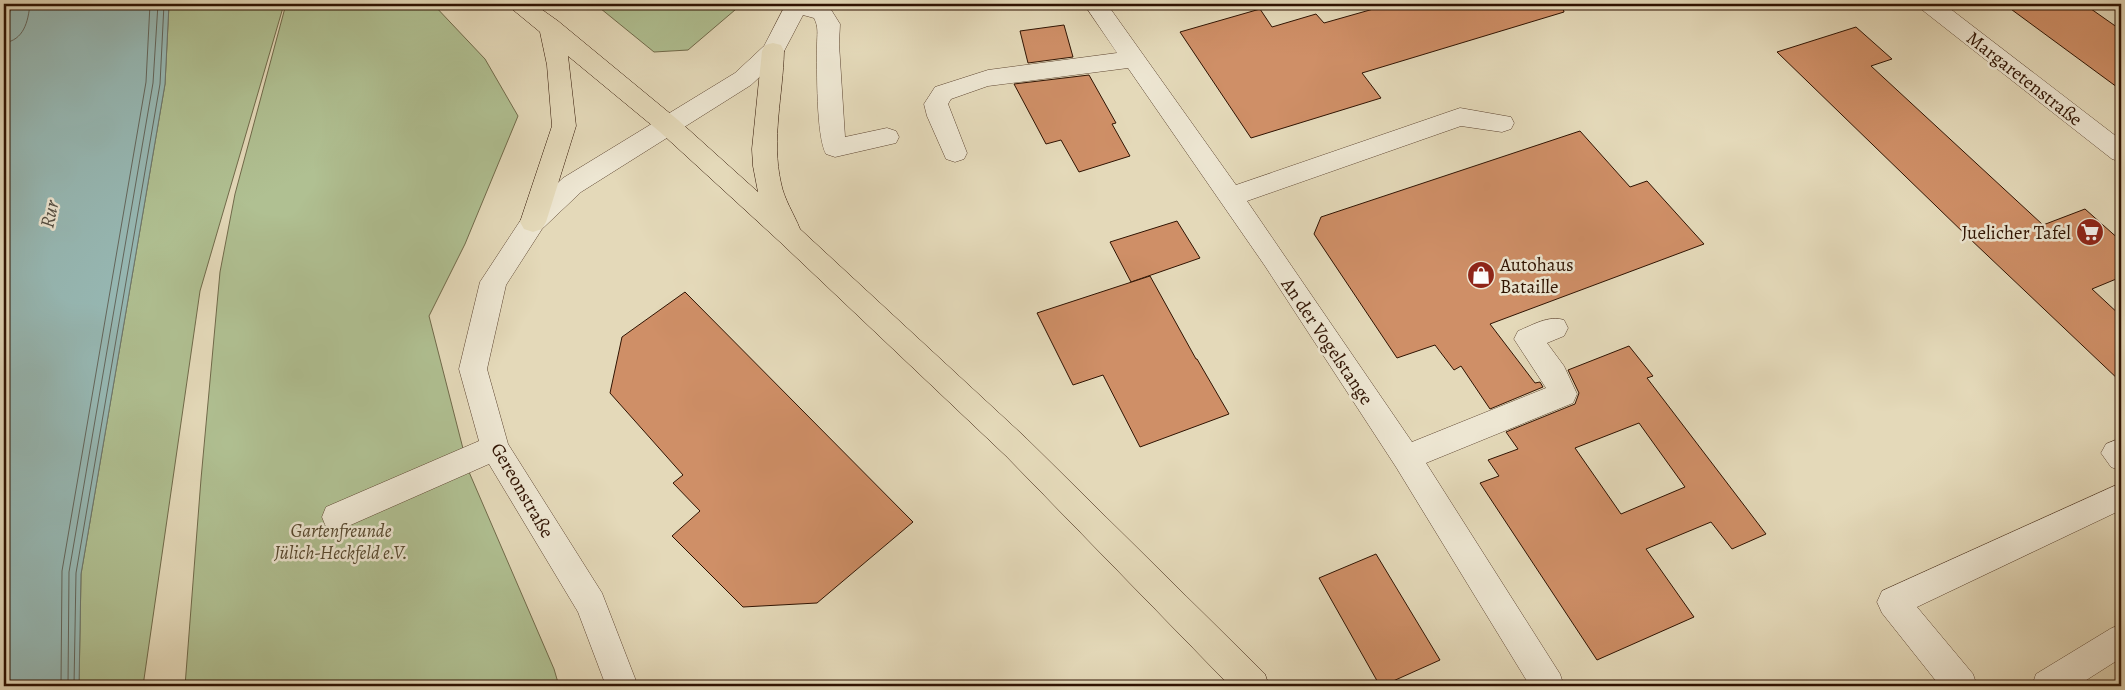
<svg xmlns="http://www.w3.org/2000/svg" width="2125" height="690" font-family="Alegreya,serif">
<rect width="100%" height="100%" fill="#e4d9b9"/>
<filter id="stains"><feTurbulence type="fractalNoise" baseFrequency=".004" numOctaves="4"/><feColorMatrix values="0 0 0 0 .2 0 0 0 0 .09 0 0 0 0 .02 0 0 0 .5 -.17"/></filter>
<radialGradient id="worn" r=".72"><stop offset=".6" stop-color="#630" stop-opacity="0"/><stop offset="1" stop-color="#630" stop-opacity=".3"/></radialGradient>
<g fill="#b0c092" stroke="#706a4a">
<path d="M169,4H284L200,291L143,686H79L81,574L165,84Z"/>
<path d="M286,4H433L485,59L518,116L465,244L429,316L469,472L554,669L559,686H185L201,479L220,272L235,194Z"/>
<path d="M595,4H742L688,50L654,52Z"/>
</g>
<path fill="#97b9b5" stroke="#6d776d" d="M12,4H169L165,84L81,574L79,686H4V33Z"/>
<g fill="none" stroke-linecap="round" stroke-linejoin="round">
<g stroke="#63665c" stroke-width="1">
<path d="M4,43C24,40 28,22 30,4"/>
<path d="M61,686L62,571L146,82L150,4"/>
<path d="M68,686L69,572L153,83L158,4"/>
<path d="M74,686L76,573L160,84L164,4"/>
</g>
</g>
<g fill="#cf8f67" stroke="#2f1302" fill-rule="evenodd">
<path d="M1391,4H1562L1564,12L1362,73L1381,98L1251,138L1180,32L1260,9L1272,27L1316,14L1324,23Z"/>
<path d="M2004,4H2084L2121,30V90Z"/>
<path d="M1064,25L1073,57L1028,63L1020,31Z"/>
<path d="M1856,27L1892,59L1871,66L2043,225L2085,209L2121,241V277L2092,289L2121,316V382L1968,237L1777,52Z"/>
<path d="M1089,75L1116,123L1112,124L1130,156L1079,172L1061,140L1046,144L1014,84Z"/>
<path d="M1580,131L1630,187L1647,181L1704,244L1490,324L1535,383L1540,382L1543,387L1490,409L1461,366L1454,370L1435,345L1397,358L1314,234L1321,217Z"/>
<path d="M1177,221L1200,258L1131,282L1110,242Z"/>
<path d="M1150,276L1196,359H1197L1229,414L1140,447L1103,375L1073,385L1037,313Z"/>
<path d="M685,292L913,522L817,603L743,607L672,536L700,511L673,483L683,475L610,393L622,337Z"/>
<path d="M1629,346L1653,376L1647,378L1766,534L1732,549L1711,522L1646,549L1694,617L1597,660L1480,483L1499,476L1488,460L1518,449L1506,432L1575,404L1579,393L1568,370ZM1639,423L1685,487L1621,514L1575,448Z"/>
<path d="M1376,554L1440,660L1382,686H1380L1319,578Z"/>
</g>
<g fill="none" stroke-linecap="round" stroke-linejoin="round">
<g stroke="#5c4430" stroke-width="1">
<g id="minor">
<path d="M786,4H816L830,8L840,24L839,44L845,137L887,128L896,131L899,137L896,143L835,157L826,154C816,136 817,69 817,45C817,35 819,27 814,18L803,15L781,57L751,85L581,192L542,229L506,285L487,369L508,444L602,593L638,686H606L578,612L489,464L337,531L326,527L322,517L326,507L479,441L459,369L480,282L524,215L563,178L735,73L764,46Z"/>
<path d="M1084,4H1107L1236,185L1460,108L1511,117L1514,123L1511,129L1502,132L1461,126L1247,201L1412,442L1546,388L1514,339L1518,331C1533,325 1548,315 1564,320L1568,328L1564,336L1547,343L1564,366L1577,394L1573,403L1426,463L1560,674L1564,686H1530L1396,467L1265,266L1128,68L988,86L951,99L948,104L967,153L964,159L955,162L946,159L927,116L924,104L935,87L988,70L1117,53Z"/>
<path d="M1918,4H1944L2121,140V162L2112,159L1921,9Z"/>
<path d="M2121,438V471L2111,467L2101,453L2106,444Z"/>
<path d="M2121,483V510L1917,607L1973,674L1977,686H1940L1882,613L1877,602L1882,591Z"/>
<path d="M2121,624V658L2077,686H2032L2036,674L2110,629Z"/>
</g>
</g>
<g stroke="#2f1302" stroke-width="1">
<path id="major" d="M509,4H534L558,21L678,120L758,192L753,166L752,149L762,51L765,45L773,43L781,45L784,51C783,95 771,139 781,183C784,199 794,214 800,229L1026,438L1265,674L1269,686H1230L1006,456L780,242L660,132L568,56L576,126L546,222L542,229L533,232L524,229L520,222L552,126L547,65L540,32L512,9Z"/>
</g>
<use href="#minor" fill="#ede6d2" fill-rule="evenodd"/>
<use href="#major" fill="#e4d9b9" fill-rule="evenodd"/>
</g>
<defs>
<g id="supermarket-disc" transform="scale(1.4375)"><circle r="9.5" fill="#8f2418" stroke="#ede6d2"/><path d="M-6-5.5h2.5l.6 2H6L4.5 2H-2.5L-4.4-4H-6ZM-1.5 3.2a1.3 1.3 0 1 0 .1 0ZM3 3.2a1.3 1.3 0 1 0 .1 0Z" fill="#fff"/></g>
<g id="shop-disc" transform="scale(1.4375)"><circle r="9.5" fill="#8f2418" stroke="#ede6d2"/><path d="M-5-2.5h2.3a2.7 3.5 0 0 1 5.4 0H5L5.5 6h-11ZM-1.5-2.5h3a1.5 2.3 0 0 0-3 0Z" fill="#fff"/></g>
</defs>
<g fill-rule="evenodd">
<use href="#supermarket-disc" x="2090" y="232"/>
<use href="#shop-disc" x="1481" y="275"/>
</g>
<g text-anchor="middle" stroke-width="5" stroke-linejoin="round" paint-order="stroke">
<g font-size="19" fill="#2f1302" stroke="#ede6d2">
<text transform="translate(2025 78) rotate(38)" y="7">Margaretenstraße</text>
<text transform="translate(1328 341) rotate(56)" y="7">An der Vogelstange</text>
<text transform="translate(523 490) rotate(60)" y="7">Gereonstraße</text>
</g>
<g font-size="19" fill="#2f1302" stroke="#ede6d2" text-anchor="end">
<text x="2071" y="239">Juelicher Tafel</text>
<text x="1500" y="271" text-anchor="start">Autohaus<tspan x="1500" dy="22">Bataille</tspan></text>
</g>
<g font-size="19" font-style="italic" fill="#56472d" stroke="#ede6d2">
<text x="341" y="537">Gartenfreunde<tspan x="341" dy="22">Jülich-Heckfeld e.V.</tspan></text>
</g>
<g font-size="20" font-style="italic" fill="#534d41" stroke="#ede6d2">
<text transform="translate(49 214) rotate(-78)" y="7">Rur</text>
</g>
</g>
<rect width="2125" height="690" fill="none" stroke="#e4d9b9" stroke-width="20"/>
<rect x="5" y="5" width="2115" height="680" fill="none" stroke="#2f1302" stroke-width="2.5"/>
<rect x="10" y="10" width="2105" height="670" fill="none" stroke="#2f1302"/>
<rect width="100%" height="100%" filter="url(#stains)"/>
<rect width="100%" height="100%" fill="url(#worn)"/>
</svg>
